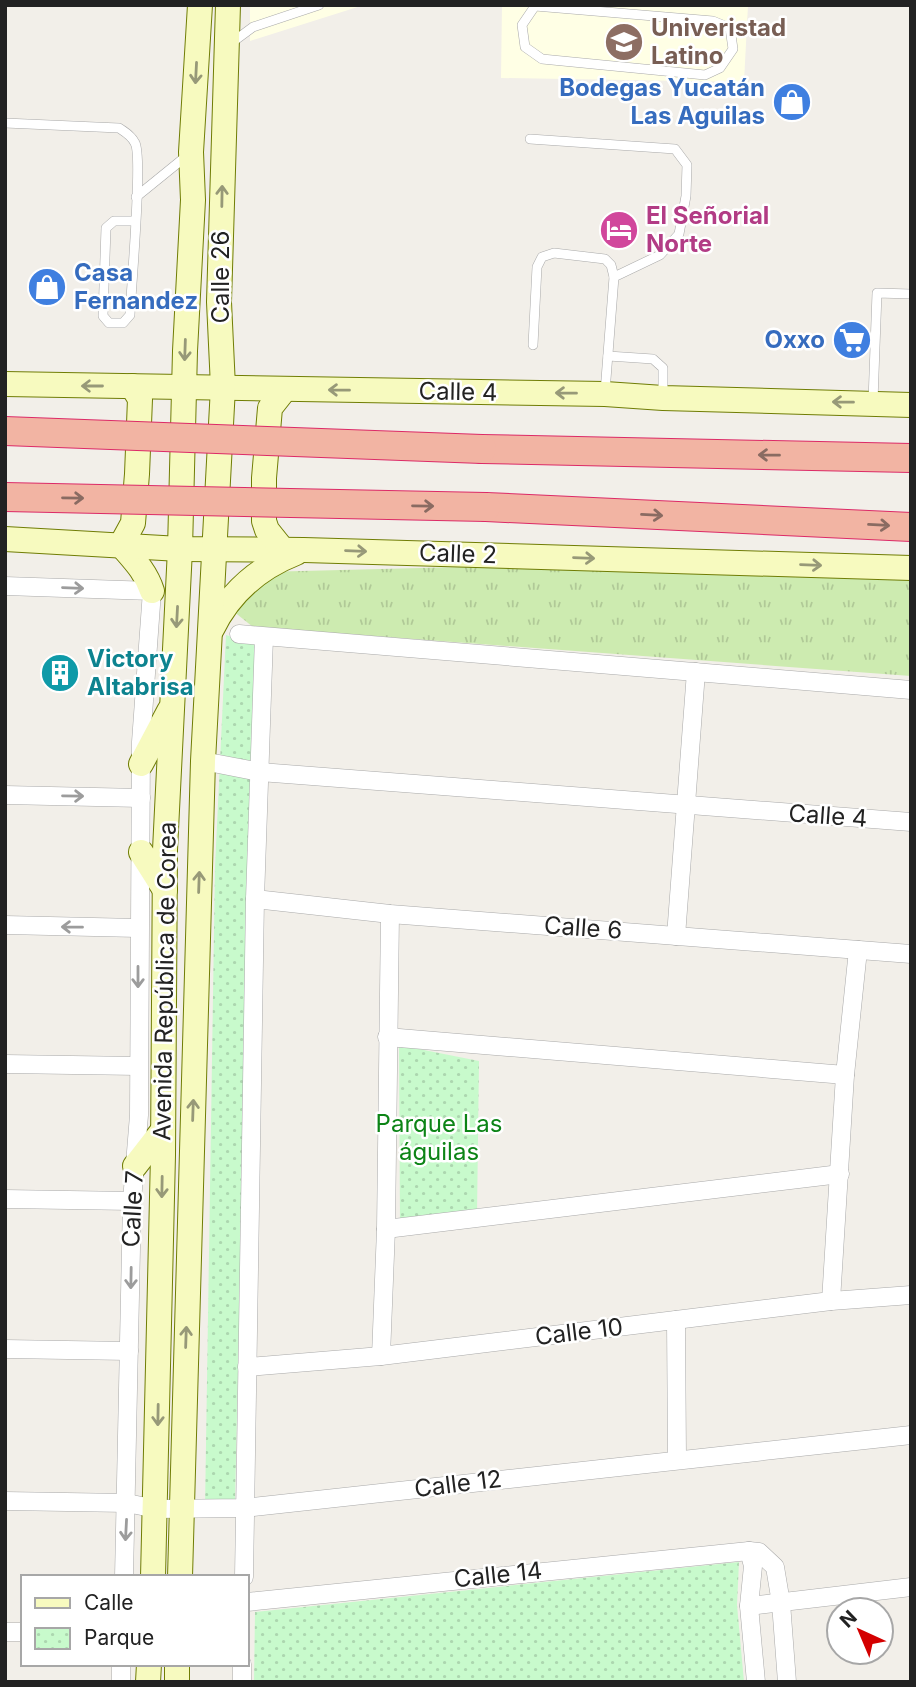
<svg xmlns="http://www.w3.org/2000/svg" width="916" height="1687" font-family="Inter,sans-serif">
<defs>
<pattern id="grass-tufts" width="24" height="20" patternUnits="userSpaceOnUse" patternTransform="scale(1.75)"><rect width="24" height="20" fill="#cdebb0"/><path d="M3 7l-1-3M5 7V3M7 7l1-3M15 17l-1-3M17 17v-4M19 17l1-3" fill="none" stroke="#b0c997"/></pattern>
<pattern id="park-dots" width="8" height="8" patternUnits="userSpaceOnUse" patternTransform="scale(1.75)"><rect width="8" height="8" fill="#c8facc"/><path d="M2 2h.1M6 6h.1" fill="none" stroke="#acd6af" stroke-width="1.8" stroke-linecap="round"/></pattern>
</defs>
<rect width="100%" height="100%" fill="#f2efe9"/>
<g fill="#ffffe5">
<path d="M250,5H364L250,41Z"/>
<path d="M502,5H748L744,82L501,78Z"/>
</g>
<path fill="url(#grass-tufts)" d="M542,565L911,579V676L253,627L233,611L262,572Z"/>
<g fill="url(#park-dots)">
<path d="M226,635L255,644L235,1500L205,1509L215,867Z"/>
<path d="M399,1045L479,1061L477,1215L400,1223Z"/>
<path d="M739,1562L737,1605L744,1682H254L255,1612Z"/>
</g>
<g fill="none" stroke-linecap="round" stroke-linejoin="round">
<g stroke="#a9a9a9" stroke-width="10">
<g id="service">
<path d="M535,6L713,21L730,28L733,49L720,68L705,75L542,59L525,47L522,25L535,6L536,5"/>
<path d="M230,44L253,27L319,5"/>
<path d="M5,123L119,128C125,132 132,136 135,143C143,157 131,289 130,315L123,323H109L103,316L106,228L114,221H135"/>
<path d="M530,139L675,149L687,165L686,196L679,234L660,255L614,277L605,392"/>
<path d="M136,197L189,154"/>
<path d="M533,345L537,267L542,257L554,253L605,259L611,265L614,277"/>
<path d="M608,356L653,359L663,368V395"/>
<path d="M873,401L877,293L911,294"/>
</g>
</g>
<g stroke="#a9a9a9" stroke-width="19">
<g id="minor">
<path d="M5,586L152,591L141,742L139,1115L132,1201L124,1577"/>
<path d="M239,634L911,690"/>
<path d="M203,761L260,772L911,822"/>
<path d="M5,795L141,798"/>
<path d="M255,899L390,914L911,954"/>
<path d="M5,925L138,928"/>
<path d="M676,936L696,672"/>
<path d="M387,1037L845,1075"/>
<path d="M5,1064L138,1066"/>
<path d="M5,1199L132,1201"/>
<path d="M386,1229L840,1174"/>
<path d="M831,1301L845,1075L858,950"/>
<path d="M676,1320L677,1459"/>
<path d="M5,1349L129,1351"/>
<path d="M381,1356L386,1229L390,914"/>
<path d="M247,1367L381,1356L831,1301L911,1295"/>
<path d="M5,1501L127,1503L156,1509L244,1508L911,1435"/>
<path d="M749,1551L753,1566L749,1606L756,1682"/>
<path d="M244,1577L255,899L264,637"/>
<path d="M247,1602L749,1551L759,1552L775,1567L781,1603L787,1682"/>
<path d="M749,1606L911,1587"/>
<path d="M5,1632H23"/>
<path d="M121,1682V1664"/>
<path d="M242,1682V1664"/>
</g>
</g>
<g stroke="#707d05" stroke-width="26">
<g id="secondary">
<path d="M5,384L605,394L663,398L911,405"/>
<path d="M132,386L140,399L137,474L133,523L121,545C134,560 146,572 152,591"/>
<path d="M5,539L180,549L304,550L911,568"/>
<path d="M283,550L267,530L264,521V478L270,408L285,389"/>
<path d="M212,629C230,592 258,568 296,553"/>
<path d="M141,764L169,711"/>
<path d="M141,852L165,890"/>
<path d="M135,1166L163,1130"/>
<path d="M153,1577L163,1155L165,850L180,549L185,351L193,200L191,152L200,5"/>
<path d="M180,1577L203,761L223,387L219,302L228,5"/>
<path d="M148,1682L149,1664"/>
<path d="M177,1682V1664"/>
</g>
</g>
<g stroke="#dc2a67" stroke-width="30">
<g id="trunk">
<path d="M482,449L911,458"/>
<path d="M486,507L911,527"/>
</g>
</g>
<use href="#service" stroke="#fff" stroke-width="9"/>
<use href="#minor" stroke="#fff" stroke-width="18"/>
<use href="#secondary" stroke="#f7fabf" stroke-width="24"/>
<use href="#trunk" stroke="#f2b4a3" stroke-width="28"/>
<g stroke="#dc2a67" stroke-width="30" stroke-linecap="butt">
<g id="trunk-bridge">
<path d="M5,431L482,449"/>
<path d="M5,497L486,507"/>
</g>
</g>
<use href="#trunk-bridge" stroke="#f2b4a3" stroke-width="28"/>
</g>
<defs><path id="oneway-shaft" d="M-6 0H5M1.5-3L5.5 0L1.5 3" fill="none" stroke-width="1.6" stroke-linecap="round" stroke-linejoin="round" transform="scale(1.75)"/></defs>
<g stroke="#979978">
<use href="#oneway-shaft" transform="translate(196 73) rotate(93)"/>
<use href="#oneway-shaft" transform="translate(222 196) rotate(-89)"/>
<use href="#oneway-shaft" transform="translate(185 350) rotate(92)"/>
<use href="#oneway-shaft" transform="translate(92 386) rotate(-180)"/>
<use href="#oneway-shaft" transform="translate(339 390) rotate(-179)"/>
<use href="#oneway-shaft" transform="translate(566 393) rotate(-179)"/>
<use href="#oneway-shaft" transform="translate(843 402) rotate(-179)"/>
<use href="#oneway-shaft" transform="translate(356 551) rotate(2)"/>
<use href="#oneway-shaft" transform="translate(584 558) rotate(2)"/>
<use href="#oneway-shaft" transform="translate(811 565) rotate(2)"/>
<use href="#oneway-shaft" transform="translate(177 617) rotate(93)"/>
<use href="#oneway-shaft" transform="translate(199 882) rotate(-88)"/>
<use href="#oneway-shaft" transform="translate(193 1110) rotate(-88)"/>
<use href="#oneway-shaft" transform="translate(162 1187) rotate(91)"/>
<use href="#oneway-shaft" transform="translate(186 1337) rotate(-88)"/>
<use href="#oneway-shaft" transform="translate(158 1415) rotate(91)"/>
</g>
<g stroke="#8a6b62">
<use href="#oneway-shaft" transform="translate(769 455) rotate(-179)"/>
<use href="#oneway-shaft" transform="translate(73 498) rotate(1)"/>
<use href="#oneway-shaft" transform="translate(423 506) rotate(1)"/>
<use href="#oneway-shaft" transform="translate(652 515) rotate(3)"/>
<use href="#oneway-shaft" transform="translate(879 525) rotate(3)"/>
</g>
<g stroke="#9c9c9c">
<use href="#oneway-shaft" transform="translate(73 588) rotate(2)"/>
<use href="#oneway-shaft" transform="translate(73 796) rotate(1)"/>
<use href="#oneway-shaft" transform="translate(72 927) rotate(-179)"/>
<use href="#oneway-shaft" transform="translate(138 977) rotate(90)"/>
<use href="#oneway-shaft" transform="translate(131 1278) rotate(91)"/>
<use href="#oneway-shaft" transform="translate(126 1530) rotate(93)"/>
</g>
<defs>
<g id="university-disc" transform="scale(2.0125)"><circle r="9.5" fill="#8d6e63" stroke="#fff"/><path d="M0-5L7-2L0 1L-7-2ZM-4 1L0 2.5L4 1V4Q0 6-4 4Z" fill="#fff"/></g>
<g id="shop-disc" transform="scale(2.0125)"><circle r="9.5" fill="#3f7fe0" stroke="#fff"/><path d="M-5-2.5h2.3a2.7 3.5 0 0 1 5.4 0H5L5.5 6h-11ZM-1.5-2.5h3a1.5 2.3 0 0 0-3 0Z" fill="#fff"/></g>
<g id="hotel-disc" transform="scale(2.0125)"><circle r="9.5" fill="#d1479c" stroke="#fff"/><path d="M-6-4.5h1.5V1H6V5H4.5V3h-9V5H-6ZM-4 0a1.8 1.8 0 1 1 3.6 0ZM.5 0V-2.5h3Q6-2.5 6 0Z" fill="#fff"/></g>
<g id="supermarket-disc" transform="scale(2.0125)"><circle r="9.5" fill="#3f7fe0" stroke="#fff"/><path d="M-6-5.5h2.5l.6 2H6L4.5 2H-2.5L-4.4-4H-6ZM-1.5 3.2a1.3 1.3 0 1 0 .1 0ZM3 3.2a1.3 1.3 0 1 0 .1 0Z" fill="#fff"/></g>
<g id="building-disc" transform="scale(2.0125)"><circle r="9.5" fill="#0f9aa8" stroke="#fff"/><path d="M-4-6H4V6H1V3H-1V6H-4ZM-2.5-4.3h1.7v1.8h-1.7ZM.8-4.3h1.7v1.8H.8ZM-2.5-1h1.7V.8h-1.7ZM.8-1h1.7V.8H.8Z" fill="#fff"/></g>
</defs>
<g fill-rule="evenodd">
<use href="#university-disc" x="624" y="42"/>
<use href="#shop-disc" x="792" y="102"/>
<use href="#hotel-disc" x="619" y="230"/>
<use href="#shop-disc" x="47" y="287"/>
<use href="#supermarket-disc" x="852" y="340"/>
<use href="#building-disc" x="60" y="673"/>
</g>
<g text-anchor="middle" stroke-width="5" stroke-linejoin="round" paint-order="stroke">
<g font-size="24" font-weight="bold" fill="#785e54" stroke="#fff" text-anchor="start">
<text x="651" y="36">Univeristad<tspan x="651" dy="28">Latino</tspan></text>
</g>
<g font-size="24" font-weight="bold" fill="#366cbe" stroke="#fff" text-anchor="end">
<text x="765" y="96">Bodegas Yucatán<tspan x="765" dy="28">Las Aguilas</tspan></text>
<text x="74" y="281" text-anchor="start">Casa<tspan x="74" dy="28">Fernandez</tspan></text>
<text x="825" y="348">Oxxo</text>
</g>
<g font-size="24" font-weight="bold" fill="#b23c85" stroke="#fff" text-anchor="start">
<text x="646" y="224">El Señorial<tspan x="646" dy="28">Norte</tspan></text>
</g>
<g font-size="24" fill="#222" stroke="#fff">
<text transform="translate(221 277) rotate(-90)" y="8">Calle 26</text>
<text transform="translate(458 392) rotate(1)" y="8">Calle 4</text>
<text transform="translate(458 554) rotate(2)" y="8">Calle 2</text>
<text transform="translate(828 816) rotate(4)" y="8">Calle 4</text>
<text transform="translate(583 928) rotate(4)" y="8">Calle 6</text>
<text transform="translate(165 981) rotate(-89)" y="8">Avenida República de Corea</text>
<text transform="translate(133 1209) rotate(-87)" y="8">Calle 7</text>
<text transform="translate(579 1332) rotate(-7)" y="8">Calle 10</text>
<text transform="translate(458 1484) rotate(-7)" y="8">Calle 12</text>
<text transform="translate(498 1575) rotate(-6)" y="8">Calle 14</text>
</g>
<g font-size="24" font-weight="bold" fill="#0d838f" stroke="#fff" text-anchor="start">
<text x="87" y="667">Victory<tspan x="87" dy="28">Altabrisa</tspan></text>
</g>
<g font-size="24" fill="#0c8416" stroke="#fff">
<text x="439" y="1132">Parque Las<tspan x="439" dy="28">águilas</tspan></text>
</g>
</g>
<rect width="916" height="1687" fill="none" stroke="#222222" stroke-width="14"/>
<rect x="21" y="1575" width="228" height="91" fill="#ffffff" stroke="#a7a7a7" stroke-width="2"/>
<rect x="35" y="1598" width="35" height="10" fill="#f7fabf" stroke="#a7a7a7" stroke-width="2"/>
<text x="84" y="1610" font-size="21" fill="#222222">Calle</text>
<rect x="35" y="1628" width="35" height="21" fill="url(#park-dots)" stroke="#a7a7a7" stroke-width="2"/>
<text x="84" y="1645" font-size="21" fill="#222222">Parque</text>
<g transform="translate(860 1631) rotate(316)"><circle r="33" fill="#ffffff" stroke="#a7a7a7" stroke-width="2"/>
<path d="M0-5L12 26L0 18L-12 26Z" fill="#d40000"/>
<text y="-10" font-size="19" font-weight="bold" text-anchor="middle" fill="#222222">N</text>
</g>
</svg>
